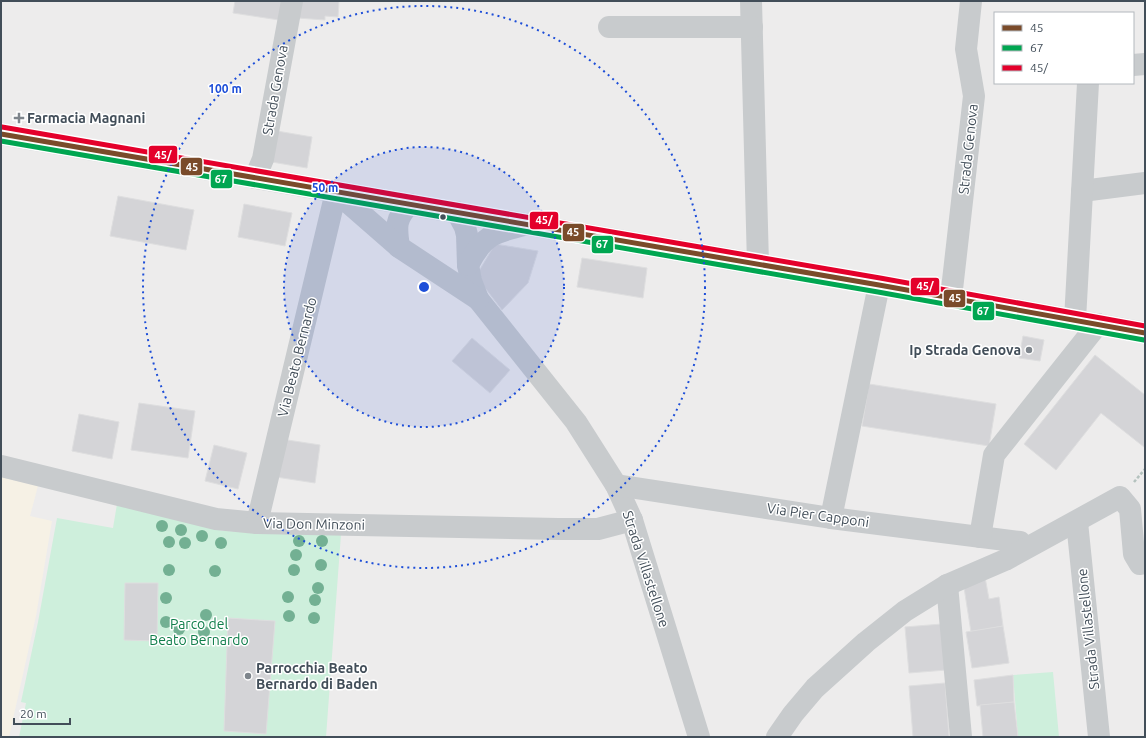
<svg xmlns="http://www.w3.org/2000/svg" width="1146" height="738" font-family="Ubuntu,sans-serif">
<rect width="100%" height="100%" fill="#edecec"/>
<path fill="#f6f1e5" d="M1,477L38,486L30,516L52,521L36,616L9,737H1Z"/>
<g fill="#ceefdc">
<path d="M117,504L223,531L341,534L326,737H19L26,703L21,702L38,622L57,518L113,528Z"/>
<path d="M1053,672L1059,737H1018L1013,675Z"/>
</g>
<g fill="#d4d4d7" stroke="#dededf">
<path d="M235,1H282L279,20L233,13Z"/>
<path d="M299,1H339L338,17L325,16V20L298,18Z"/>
<path d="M271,130L312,137L307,168L266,161Z"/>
<path d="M118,196L194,210L186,250L110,236Z"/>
<path d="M244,204L292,213L285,246L238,237Z"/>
<path d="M495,244L538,251L528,283L502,310L476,276Z"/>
<path d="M582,258L647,268L643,298L577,287Z"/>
<path d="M1023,336L1044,340L1040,361L1019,358Z"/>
<path d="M472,338L510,370L490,393L452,361Z"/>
<path d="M1095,355L1145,395V446L1144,447L1101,413L1056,470L1024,444Z"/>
<path d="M869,384L996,404L989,446L862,426Z"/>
<path d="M139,403L195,411L188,458L131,450Z"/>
<path d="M79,414L119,422L112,459L72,451Z"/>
<path d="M281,439L320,445L315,483L276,477Z"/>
<path d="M214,445L247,453L238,489L205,481Z"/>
<path d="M985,577L989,599L999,597L1003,626L971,632L963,581Z"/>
<path d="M125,583H158L157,641L124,640Z"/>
<path d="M228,618L275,621L266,734L224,731Z"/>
<path d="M942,624L946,670L909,673L905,627Z"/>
<path d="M1003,626L1009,663L972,668L966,632Z"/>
<path d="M1013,675L1014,702L977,706L974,680Z"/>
<path d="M945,683L949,737H913L909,686Z"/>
<path d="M1014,702L1018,737H983L980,705Z"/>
</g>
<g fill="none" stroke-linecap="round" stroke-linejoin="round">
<path stroke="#b4c2be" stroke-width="2.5" stroke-dasharray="3 2" stroke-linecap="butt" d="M1134,482L1145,469"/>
<g stroke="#c8cbcd" stroke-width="22">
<path d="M751,1L758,264"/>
<path d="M609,27H752"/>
<path d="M1133,65L1145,64"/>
<path d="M255,178L263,159L292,1"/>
<path d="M1082,191L1145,183"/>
<path d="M457,212L465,227L467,235L468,265L471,281L478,299L576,422L616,485L632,520L699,737"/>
<path d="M399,247C396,227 395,218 410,204"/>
<path d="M468,265C484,234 495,232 528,224"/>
<path d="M951,298L974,96L966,49L971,1"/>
<path d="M1075,320L1088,83"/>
<path d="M1,466L216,519L257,523L558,529H598L632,520"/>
<path d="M616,485L831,518L1020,542"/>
<path d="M831,518L879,285"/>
<path d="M1077,522L1099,737"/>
<path d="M257,523L336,192L399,247L478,299"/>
<path d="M980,537L994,455L1098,324"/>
<path d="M947,585L961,737"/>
<path d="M777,737L793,714L815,688L866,642L905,611L947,585L1005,560L1120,497L1130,509L1134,554L1140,564L1145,563"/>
</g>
<path stroke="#c3c7cb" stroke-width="22" d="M1,134L879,285L1145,333"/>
<g stroke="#fff" stroke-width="8">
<path id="bus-1" d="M1,134L879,285L1145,333"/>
</g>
<g stroke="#fff" stroke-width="8">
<path id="bus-2" d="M1,141L878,292L1144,340"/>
</g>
<g stroke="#fff" stroke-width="8">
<path id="bus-3" d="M2,127L880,278L1145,326"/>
</g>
<use href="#bus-1" stroke="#7a4b2a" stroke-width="5"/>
<use href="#bus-2" stroke="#00a651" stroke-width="5"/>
<use href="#bus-3" stroke="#e4002b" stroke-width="5"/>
</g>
<g fill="#73b093">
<circle cx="162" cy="526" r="6"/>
<circle cx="181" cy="530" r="6"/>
<circle cx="202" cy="536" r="6"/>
<circle cx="299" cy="541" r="6"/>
<circle cx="322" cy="541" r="6"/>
<circle cx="169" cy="542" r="6"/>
<circle cx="185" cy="543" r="6"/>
<circle cx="221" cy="543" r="6"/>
<circle cx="296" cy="555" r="6"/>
<circle cx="321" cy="565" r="6"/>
<circle cx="169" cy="570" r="6"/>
<circle cx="294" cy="570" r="6"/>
<circle cx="215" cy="571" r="6"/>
<circle cx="318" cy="588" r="6"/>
<circle cx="288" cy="597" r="6"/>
<circle cx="166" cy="598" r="6"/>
<circle cx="315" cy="600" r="6"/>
<circle cx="206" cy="615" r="6"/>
<circle cx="289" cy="616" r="6"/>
<circle cx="314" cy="618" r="6"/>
<circle cx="166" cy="622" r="6"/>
<circle cx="179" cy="629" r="6"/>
<circle cx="204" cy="632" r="6"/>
</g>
<circle cx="424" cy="287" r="140" fill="#1d4ed8" fill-opacity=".12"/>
<g fill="none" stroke="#1d4ed8" stroke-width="2" stroke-dasharray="2 4">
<circle cx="424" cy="287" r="140"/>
<circle cx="424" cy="287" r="281"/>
</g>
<g fill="#7e858c" stroke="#fff" stroke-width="1.5">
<path d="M17 112h4v4h4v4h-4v4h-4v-4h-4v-4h4z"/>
<circle cx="1029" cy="350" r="4"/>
<circle cx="248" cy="676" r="4"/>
</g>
<circle fill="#424e59" stroke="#fff" stroke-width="1.5" cx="443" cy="217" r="3.5"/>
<g text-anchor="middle" stroke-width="3" stroke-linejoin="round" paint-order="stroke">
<g font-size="14" fill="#424e59" stroke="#fff">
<text transform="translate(275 90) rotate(-80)" y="5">Strada Genova</text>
<text transform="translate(968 149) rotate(-84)" y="5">Strada Genova</text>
<text transform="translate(297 357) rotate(-76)" y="5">Via Beato Bernardo</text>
<text transform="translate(818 515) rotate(8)" y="5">Via Pier Capponi</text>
<text transform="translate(314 524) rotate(1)" y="5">Via Don Minzoni</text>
<text transform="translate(646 569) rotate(72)" y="5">Strada Villastellone</text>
<text transform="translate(1088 629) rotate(-96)" y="5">Strada Villastellone</text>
</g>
<g font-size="14" font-weight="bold" fill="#424e59" stroke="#fff" text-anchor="start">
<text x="27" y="123">Farmacia Magnani</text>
<text x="1021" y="355" text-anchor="end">Ip Strada Genova</text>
<text x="256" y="673">Parrocchia Beato<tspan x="256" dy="16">Bernardo di Baden</tspan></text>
</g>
<g font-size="14" fill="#107e4b" stroke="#fff">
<text x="199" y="629">Parco del<tspan x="199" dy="16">Beato Bernardo</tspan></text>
</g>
</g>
<circle cx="424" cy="287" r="6" fill="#1d4ed8" stroke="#fff" stroke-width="2"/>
<g font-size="12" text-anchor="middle" font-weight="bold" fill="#1d4ed8" stroke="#fff" stroke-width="3" stroke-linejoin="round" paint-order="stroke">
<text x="225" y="93">100 m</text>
<text x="325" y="192">50 m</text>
</g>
<g stroke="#fff" stroke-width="1.5">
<rect x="148" y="145" width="30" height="19" rx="4" fill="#e4002b"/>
<rect x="180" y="157" width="23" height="19" rx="4" fill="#7a4b2a"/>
<rect x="210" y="169" width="23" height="20" rx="4" fill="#00a651"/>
<rect x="529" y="211" width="30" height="19" rx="4" fill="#e4002b"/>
<rect x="562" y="223" width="23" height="19" rx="4" fill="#7a4b2a"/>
<rect x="591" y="235" width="23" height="19" rx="4" fill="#00a651"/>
<rect x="910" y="277" width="30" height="19" rx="4" fill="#e4002b"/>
<rect x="943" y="289" width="23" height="19" rx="4" fill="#7a4b2a"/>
<rect x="972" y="301" width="23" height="20" rx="4" fill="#00a651"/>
</g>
<g font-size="11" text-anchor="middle" font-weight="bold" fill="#fff">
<text x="163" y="159">45/</text>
<text x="192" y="171">45</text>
<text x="221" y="183">67</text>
<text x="544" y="224">45/</text>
<text x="573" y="236">45</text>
<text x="602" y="248">67</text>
<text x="925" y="290">45/</text>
<text x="955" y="302">45</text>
<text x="983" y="315">67</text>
</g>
<rect width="1146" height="738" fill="none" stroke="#424e59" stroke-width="4"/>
<rect x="994" y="12" width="140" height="72" fill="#ffffff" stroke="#b3b8bd"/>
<rect x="1002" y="25" width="20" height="6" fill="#7a4b2a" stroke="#b3b8bd"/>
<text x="1030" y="32" font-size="12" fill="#424e59">45</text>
<rect x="1002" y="45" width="20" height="6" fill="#00a651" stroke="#b3b8bd"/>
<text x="1030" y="52" font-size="12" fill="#424e59">67</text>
<rect x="1002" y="65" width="20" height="6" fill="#e4002b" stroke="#b3b8bd"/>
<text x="1030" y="72" font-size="12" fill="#424e59">45/</text>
<path d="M14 718v6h56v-6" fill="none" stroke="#424e59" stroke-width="2"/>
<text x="20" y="718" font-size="12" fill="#424e59" stroke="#ffffff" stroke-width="3" paint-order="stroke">20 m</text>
</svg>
